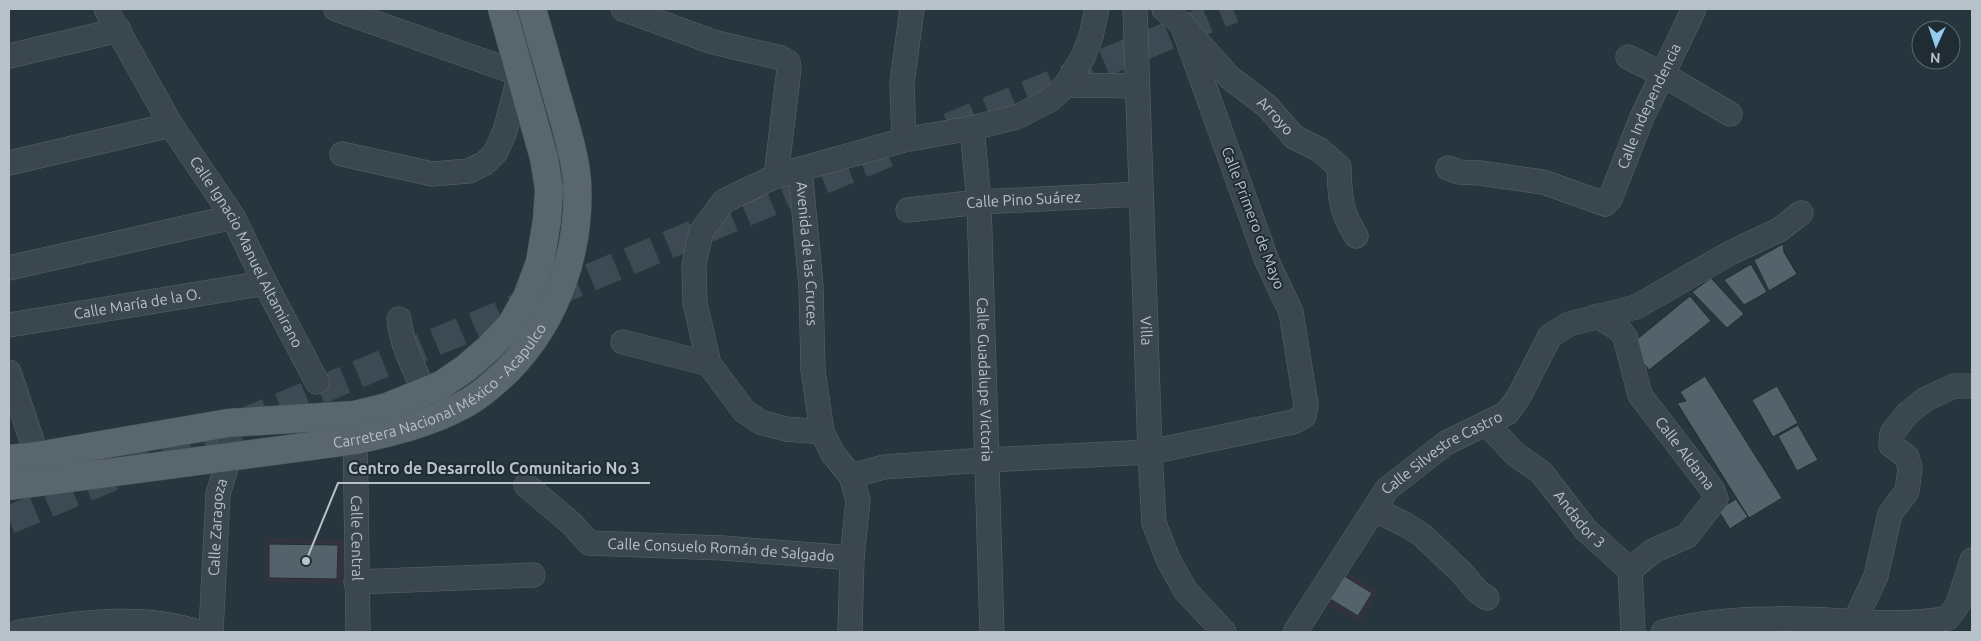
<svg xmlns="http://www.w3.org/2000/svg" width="1981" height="641" font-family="Ubuntu,sans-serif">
<rect width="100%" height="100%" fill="#27353e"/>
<g fill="#33333f">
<path d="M265,538L348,539L347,583L265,582Z"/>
<path d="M1341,569L1379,591L1360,623L1322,601Z"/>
</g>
<g fill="#53626b" stroke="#222e35">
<path d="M1783,244L1784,252L1797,274L1769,291L1754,260Z"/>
<path d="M1751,264L1767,292L1744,305L1724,280Z"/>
<path d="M1711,278L1744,314L1727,328L1692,292Z"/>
<path d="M1690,296L1711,321L1649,370L1630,345Z"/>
<path d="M1705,376L1782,498L1749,518L1677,403L1686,401L1680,392Z"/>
<path d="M1777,386L1798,423L1773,437L1752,400Z"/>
<path d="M1798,425L1818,460L1797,471L1778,436Z"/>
<path d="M1736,499L1748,517L1730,529L1718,510Z"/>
<path d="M269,544L338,545L337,579L269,578Z"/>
<path d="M1341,574L1372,593L1358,616L1327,597Z"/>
</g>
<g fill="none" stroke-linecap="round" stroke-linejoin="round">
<g stroke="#3d4a53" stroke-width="28" stroke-dasharray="28 14" stroke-linecap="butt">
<path d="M949,127L1233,9"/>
<path d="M9,520L893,151"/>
</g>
<g stroke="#59646c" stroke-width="25">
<g id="minor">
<path id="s1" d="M106,9L171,125L233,217L265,283L317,382"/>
<path d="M336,9L520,74L505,131L496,152L485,163L469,171L432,174L342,154"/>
<path d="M623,9L713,42L781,58L788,62L789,69L776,176"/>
<path id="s2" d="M1135,9L1150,452L1154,523L1168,559L1185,590L1224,632"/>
<path id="s3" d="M1164,9L1182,24L1229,77L1267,106L1294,137L1320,150L1339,167C1340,197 1340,210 1356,236"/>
<path d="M9,56L119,30"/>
<path d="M1628,57L1662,74L1730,114"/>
<path d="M1066,85L1137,86"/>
<path id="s4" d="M972,128L979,202L992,632"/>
<path d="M904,140L902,83L912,9"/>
<path d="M9,163L171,125"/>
<path id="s5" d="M1448,168L1459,172L1479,173L1543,182L1605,204L1610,199L1642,117L1694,9"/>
<path id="s6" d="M800,169L811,286L813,370L822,432L833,454L851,476L858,500L852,558L850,632"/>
<path id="s7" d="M908,210L979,202L1141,194"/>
<path d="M9,268L233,217"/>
<path id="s8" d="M1597,316L1619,329L1625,337L1640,395L1712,489L1716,499L1687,536L1653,551L1630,570"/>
<path d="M399,319C402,346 414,368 425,393"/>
<path id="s9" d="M9,325L265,283"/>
<path d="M623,342L709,364"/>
<path d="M9,372L37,456L41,473"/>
<path id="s10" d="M355,422L358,632"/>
<path id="s11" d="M1486,423L1516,455L1541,472L1586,530L1630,570L1633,632"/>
<path d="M822,432L786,429L760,422L744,411L709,364L695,303L694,265L701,232L724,201L776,176L904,140L972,128L1017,117L1050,100L1066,85L1083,57L1091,36L1097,9"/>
<path d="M851,476L884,467L986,460L1150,452L1293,422L1304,416L1306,405L1291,312L1267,261L1182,24"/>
<path id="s12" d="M526,485L572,524L589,543L723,548L852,558"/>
<path d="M1374,509L1406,525L1422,535L1463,574L1477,591L1487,598"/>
<path d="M356,582L533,575"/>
<path d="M1854,623L1876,576L1890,514L1907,491L1910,468L1907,457L1891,445L1892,433L1908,413L1926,399L1954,386H1972"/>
<path d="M19,632C78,623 140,613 198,632"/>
<path id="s13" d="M211,632L218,494L230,455L228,423"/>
<path id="s14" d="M1295,632L1387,489L1446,443L1507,413L1518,398L1550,336L1569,324L1636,307L1732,252L1779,230L1801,213"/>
<path d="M1663,632C1698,623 1736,619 1773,619C1831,617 1890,629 1948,618L1958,604L1972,560"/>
</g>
</g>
<g stroke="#445057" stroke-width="29">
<g id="major">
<path d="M9,459L37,456L228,423L354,415L387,407L441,385L466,368L489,348L511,325L527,297L540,262L547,220L549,189L544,158L502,9"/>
<path id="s15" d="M9,486L356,440C393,432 430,423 463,405C480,396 494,383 508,370C557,320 581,250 577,181C575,155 566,128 559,103C550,72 541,40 532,9"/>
</g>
</g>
<use href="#minor" stroke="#3b474e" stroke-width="24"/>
<use href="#major" stroke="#59666e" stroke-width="28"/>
</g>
<g text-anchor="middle" stroke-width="4" stroke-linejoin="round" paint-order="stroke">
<g font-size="15" fill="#b7c1c9" stroke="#202c33">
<text dy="5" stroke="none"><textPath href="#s5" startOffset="270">Calle Independencia</textPath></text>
<text dy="5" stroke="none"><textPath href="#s3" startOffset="155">Arroyo</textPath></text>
<text dy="5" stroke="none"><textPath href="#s7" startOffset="116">Calle Pino Suárez</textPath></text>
<text transform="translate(1253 218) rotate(69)" y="5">Calle Primero de Mayo</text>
<text dy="5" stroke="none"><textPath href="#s1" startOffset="281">Calle Ignacio Manuel Altamirano</textPath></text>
<text dy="5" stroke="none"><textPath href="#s6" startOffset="85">Avenida de las Cruces</textPath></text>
<text dy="5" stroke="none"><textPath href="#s9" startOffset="130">Calle María de la O.</textPath></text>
<text dy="5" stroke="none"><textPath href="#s2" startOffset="322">Villa</textPath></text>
<text dy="5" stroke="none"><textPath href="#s4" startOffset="252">Calle Guadalupe Victoria</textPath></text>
<text dy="5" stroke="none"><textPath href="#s15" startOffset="452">Carretera Nacional México - Acapulco</textPath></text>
<text dy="5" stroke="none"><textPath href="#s8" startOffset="169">Calle Aldama</textPath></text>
<text dy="5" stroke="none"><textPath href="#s14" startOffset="236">Calle Silvestre Castro</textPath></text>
<text dy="5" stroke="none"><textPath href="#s11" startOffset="135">Andador 3</textPath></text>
<text dy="5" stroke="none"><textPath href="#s13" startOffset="105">Calle Zaragoza</textPath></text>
<text dy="5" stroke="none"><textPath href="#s10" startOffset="116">Calle Central</textPath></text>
<text dy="5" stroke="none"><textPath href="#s12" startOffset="218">Calle Consuelo Román de Salgado</textPath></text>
</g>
</g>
<path fill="none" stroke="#b7c1c9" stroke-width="2" d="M306 561L338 483H650"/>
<circle fill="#b7c1c9" stroke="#202c33" stroke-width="2" cx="306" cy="561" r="5"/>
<g font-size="16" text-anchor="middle" font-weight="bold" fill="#b7c1c9" stroke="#202c33" stroke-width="4" stroke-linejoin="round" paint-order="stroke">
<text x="494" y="474">Centro de Desarrollo Comunitario No 3</text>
</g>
<rect width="1981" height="641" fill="none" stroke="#b7c1c9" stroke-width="20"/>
<g transform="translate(1936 45) rotate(183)"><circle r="24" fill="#202c33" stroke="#5c686f"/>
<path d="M0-4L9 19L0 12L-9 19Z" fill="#96caef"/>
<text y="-8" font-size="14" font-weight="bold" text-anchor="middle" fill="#b7c1c9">N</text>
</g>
</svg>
